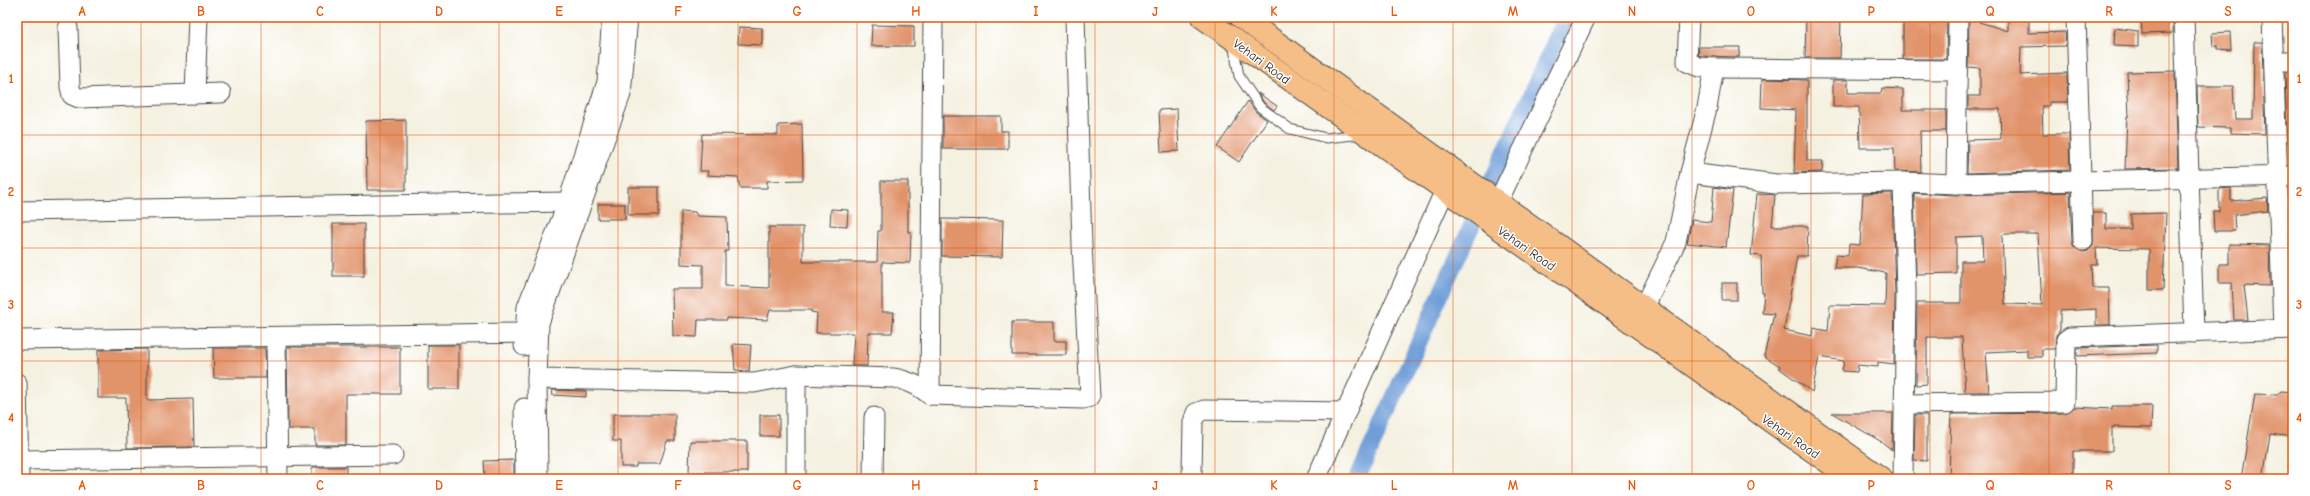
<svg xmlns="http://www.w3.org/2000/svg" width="2310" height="496" font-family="'Comic Neue',sans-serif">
<rect width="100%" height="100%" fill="#fff"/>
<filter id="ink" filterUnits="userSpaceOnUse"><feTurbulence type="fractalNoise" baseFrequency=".025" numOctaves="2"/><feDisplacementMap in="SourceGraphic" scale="8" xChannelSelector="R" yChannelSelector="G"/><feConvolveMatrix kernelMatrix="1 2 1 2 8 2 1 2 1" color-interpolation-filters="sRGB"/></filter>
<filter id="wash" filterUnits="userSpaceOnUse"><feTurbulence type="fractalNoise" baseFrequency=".012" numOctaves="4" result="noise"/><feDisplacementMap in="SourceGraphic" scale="16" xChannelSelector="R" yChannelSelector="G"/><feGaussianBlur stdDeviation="0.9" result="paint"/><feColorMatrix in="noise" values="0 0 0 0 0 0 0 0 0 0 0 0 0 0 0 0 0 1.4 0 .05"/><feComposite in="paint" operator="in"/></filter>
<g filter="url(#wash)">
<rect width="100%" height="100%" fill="#f5f1e1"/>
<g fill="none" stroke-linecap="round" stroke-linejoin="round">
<path stroke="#6f9ed8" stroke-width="17" d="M1357,479L1566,17"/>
</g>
<g id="blocks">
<g fill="#e1936b" fill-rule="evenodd">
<path d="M1806,17H1841L1840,58H1805Z"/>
<path d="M1903,17H1947L1946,59H1903Z"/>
<path d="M1969,17H1979V22L2008,31V20L2029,19V33L2065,32L2066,46L2021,47L2020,75L2067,73L2068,102H2049V106H2042L2043,134H2069L2070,170L1967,173L1968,140L2001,139L2000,109H1968V96H1980V68L1968,67Z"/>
<path d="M2141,17H2173V33L2142,34Z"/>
<path d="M872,25L914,26V46H871Z"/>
<path d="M739,27L762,28V45L738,44Z"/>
<path d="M2115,28L2138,31V47L2114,46Z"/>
<path d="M2230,32L2231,50L2218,49V46H2213L2212,33Z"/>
<path d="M2254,42H2262L2265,134L2230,133V128L2198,127L2197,86H2233L2235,119H2253Z"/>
<path d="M1699,47H1740L1739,57L1702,56L1698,55Z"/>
<path d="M2175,71L2178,168L2125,169L2127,116H2129L2127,72Z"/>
<path d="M2285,72H2293V142H2287Z"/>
<path d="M1762,79L1807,80V161H1823L1822,172L1794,173L1796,110L1761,108Z"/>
<path d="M1833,80H1848V93H1881L1882,88L1903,89V110H1946V131H1920L1921,172L1895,171L1894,148H1860L1859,107H1833Z"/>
<path d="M1258,93L1277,106L1274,110L1264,103Z"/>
<path d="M1248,101L1256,112L1267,120L1239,162L1217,147Z"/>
<path d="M1177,109L1179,151L1161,152L1159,110Z"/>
<path d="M943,116H1001V131H1008V149H943Z"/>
<path d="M406,120V190H367L366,121Z"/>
<path d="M802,124L803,180L767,181V188H740L738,177L707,175L708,171H700L702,134L778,135V125Z"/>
<path d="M881,181H908V232H911L910,263L882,262V312H894L892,333H868L867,366H852L854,333H816L817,313L811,312V310H770L767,320L727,318V320H698L697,337L673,336L672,289H703V265L681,264V211L695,212L697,216L727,217L728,251H725V286L769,288V227H803V262H877L878,231H881Z"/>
<rect x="628" y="187" width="31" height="28"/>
<path d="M1714,187L1733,190L1726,247L1687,243L1692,220L1711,222Z"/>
<path d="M2231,188V201L2267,198L2268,211L2234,215L2235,231H2214L2213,211H2219V189Z"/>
<path d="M2070,192L2072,242L2074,247L2083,252L2088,251L2093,246V213H2106V229H2131V214L2166,213L2163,290H2149V249L2096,248L2097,264H2091L2092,288H2109L2110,325H2096V309L2060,311V330L2056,335L2055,349H2042V357H2027V350L1986,352L1989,392H1965L1962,337H1927V384L1916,385L1917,303H1961V261H1983L1982,236L1956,237V273L1916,274L1914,193L1956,195ZM2006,234H2038L2042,305L2005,304L2002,235Z"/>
<path d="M1892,193L1895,293L1894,364L1878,362V367L1858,365L1857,372L1842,371L1844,361L1819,357L1812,392L1779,368L1780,366L1764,356L1774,314L1762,313L1764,293H1762L1761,256L1751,255L1757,194L1775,195L1772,226H1808L1807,256H1797L1784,330L1812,336L1813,328L1828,331L1830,305L1885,306L1886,273L1857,268H1834L1836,255L1848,256L1849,244L1860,245L1863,194Z"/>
<rect x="598" y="204" width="27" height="15"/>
<path d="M831,209L848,210L847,226L830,225Z"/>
<path d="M942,219L1003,220L1002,257L942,256Z"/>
<rect x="333" y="224" width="31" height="52"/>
<path d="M2229,244L2269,245L2270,286L2244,285L2248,320H2234L2232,283H2219V264H2229Z"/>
<rect x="1722" y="283" width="15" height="17"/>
<path d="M1012,322H1054V341H1066V355H1012Z"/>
<path d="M733,344L751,345L749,371L735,370Z"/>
<rect x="428" y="345" width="31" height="44"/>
<path d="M2157,345V353L2077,356V348Z"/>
<path d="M287,347H400V394H346V445H315V429H288Z"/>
<path d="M213,348H265L266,378H214Z"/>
<path d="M147,349V400L193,399L194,447L127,448L126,398H98V350Z"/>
<path d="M553,390L586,391V397L552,395Z"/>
<path d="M2281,391L2293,392V437L2270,434L2263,479H2241L2255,394L2277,395Z"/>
<path d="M2112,406H2152L2151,428L2112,427V451H2073V477L2036,476V479H1949L1951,414L2065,413L2075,407L2112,409Z"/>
<path d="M1832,413H1893L1892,450L1882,442Z"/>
<path d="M613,414H675V441H667L660,464H636V467H621V441H613Z"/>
<rect x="760" y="415" width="19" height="21"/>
<path d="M1915,415H1927V461L1914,460Z"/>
<path d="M690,441H747V472H689Z"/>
<path d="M514,460V479H485L484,461Z"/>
<rect x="312" y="467" width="34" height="12"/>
</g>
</g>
</g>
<g filter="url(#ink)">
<use href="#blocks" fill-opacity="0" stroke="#494946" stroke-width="1"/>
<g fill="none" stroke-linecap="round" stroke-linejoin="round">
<g stroke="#494946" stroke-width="11">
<path id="service" d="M1233,43L1239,76L1260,107L1290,129L1326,138L1362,134"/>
</g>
<g stroke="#494946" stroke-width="21">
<g id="minor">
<path d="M2076,17L2083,241"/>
<path d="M2184,17L2194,333"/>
<path d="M2272,17L2283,329"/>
<path d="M68,28L70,87L72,95L79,98L221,93"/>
<path d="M2274,61H2293"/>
<path d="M1714,68L1957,70"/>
<path d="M195,94L198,17"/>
<path d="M1690,173L1776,184L1903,182L1906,293L1903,479"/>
<path d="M1903,182L1956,184L2293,176"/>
<path d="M1956,184L1958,17"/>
<path d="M1497,204L1586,17"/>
<path d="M17,211L568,202"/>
<path d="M1644,308L1676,242L1690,173L1707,108L1714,68L1699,67L1687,62L1689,17"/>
<path d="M276,338L278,479"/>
<path d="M17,340L524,333L537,335"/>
<path d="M524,346L527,307L568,202L607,82L612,17"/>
<path d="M796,375V479"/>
<path d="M537,379L754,383L796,375L894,378C909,381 918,385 930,395L1083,399L1090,397L1082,245L1075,17"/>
<path d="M17,383L19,479"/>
<path d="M930,395L933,17"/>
<path d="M1904,404L2065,402L2066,340L2070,337L2293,329"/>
<path d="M524,408L525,479"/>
<path d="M19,460L393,455"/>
<path d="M1192,473L1193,422L1196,413L1204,410L1346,412"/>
<path d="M538,479L537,379L539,323L621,94L628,17"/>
<path d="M873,479L874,417"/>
<path d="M1316,479L1445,190"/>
</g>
</g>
<g stroke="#494946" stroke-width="24">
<g id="primary">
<path d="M1202,17L1852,479"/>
<path d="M1241,17L1882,479"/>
</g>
</g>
<use href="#service" stroke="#fff" stroke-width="9"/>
<use href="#minor" stroke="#fff" stroke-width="19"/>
<use href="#primary" stroke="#f6be87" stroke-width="22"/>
</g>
</g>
<path fill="none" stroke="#e8590c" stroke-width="1" stroke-opacity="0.55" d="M141,17V479M261,17V479M380,17V479M499,17V479M618,17V479M738,17V479M857,17V479M976,17V479M1095,17V479M1215,17V479M1334,17V479M1453,17V479M1572,17V479M1692,17V479M1811,17V479M1930,17V479M2049,17V479M2169,17V479M17,135H2293M17,248H2293M17,361H2293"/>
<g text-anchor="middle" stroke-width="3" stroke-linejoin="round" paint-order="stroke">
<g font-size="13" fill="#2b2b2b" stroke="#fff">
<text transform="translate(1262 61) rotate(36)" y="5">Vehari Road</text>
<text transform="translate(1527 248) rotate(35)" y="5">Vehari Road</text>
<text transform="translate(1791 436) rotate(35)" y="5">Vehari Road</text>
</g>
</g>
<rect width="2310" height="496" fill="none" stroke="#fff" stroke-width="44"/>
<rect x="22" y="22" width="2266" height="452" fill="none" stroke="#e8590c" stroke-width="1.5"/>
<g font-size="13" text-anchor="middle" font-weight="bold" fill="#e8590c">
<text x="82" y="16">A</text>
<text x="201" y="16">B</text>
<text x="320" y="16">C</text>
<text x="439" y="16">D</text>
<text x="559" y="16">E</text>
<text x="678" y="16">F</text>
<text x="797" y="16">G</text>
<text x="916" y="16">H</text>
<text x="1036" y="16">I</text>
<text x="1155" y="16">J</text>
<text x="1274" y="16">K</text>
<text x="1394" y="16">L</text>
<text x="1513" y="16">M</text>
<text x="1632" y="16">N</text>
<text x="1751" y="16">O</text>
<text x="1871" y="16">P</text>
<text x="1990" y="16">Q</text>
<text x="2109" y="16">R</text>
<text x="2228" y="16">S</text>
<text x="11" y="83">1</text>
<text x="2299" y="83">1</text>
<text x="11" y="196">2</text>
<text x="2299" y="196">2</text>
<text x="11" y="309">3</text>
<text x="2299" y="309">3</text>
<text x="11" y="422">4</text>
<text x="2299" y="422">4</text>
<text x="82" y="490">A</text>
<text x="201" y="490">B</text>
<text x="320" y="490">C</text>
<text x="439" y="490">D</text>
<text x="559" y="490">E</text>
<text x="678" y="490">F</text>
<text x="797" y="490">G</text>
<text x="916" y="490">H</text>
<text x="1036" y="490">I</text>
<text x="1155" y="490">J</text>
<text x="1274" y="490">K</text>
<text x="1394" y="490">L</text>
<text x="1513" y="490">M</text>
<text x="1632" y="490">N</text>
<text x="1751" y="490">O</text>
<text x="1871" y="490">P</text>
<text x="1990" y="490">Q</text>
<text x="2109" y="490">R</text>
<text x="2228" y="490">S</text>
</g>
</svg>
